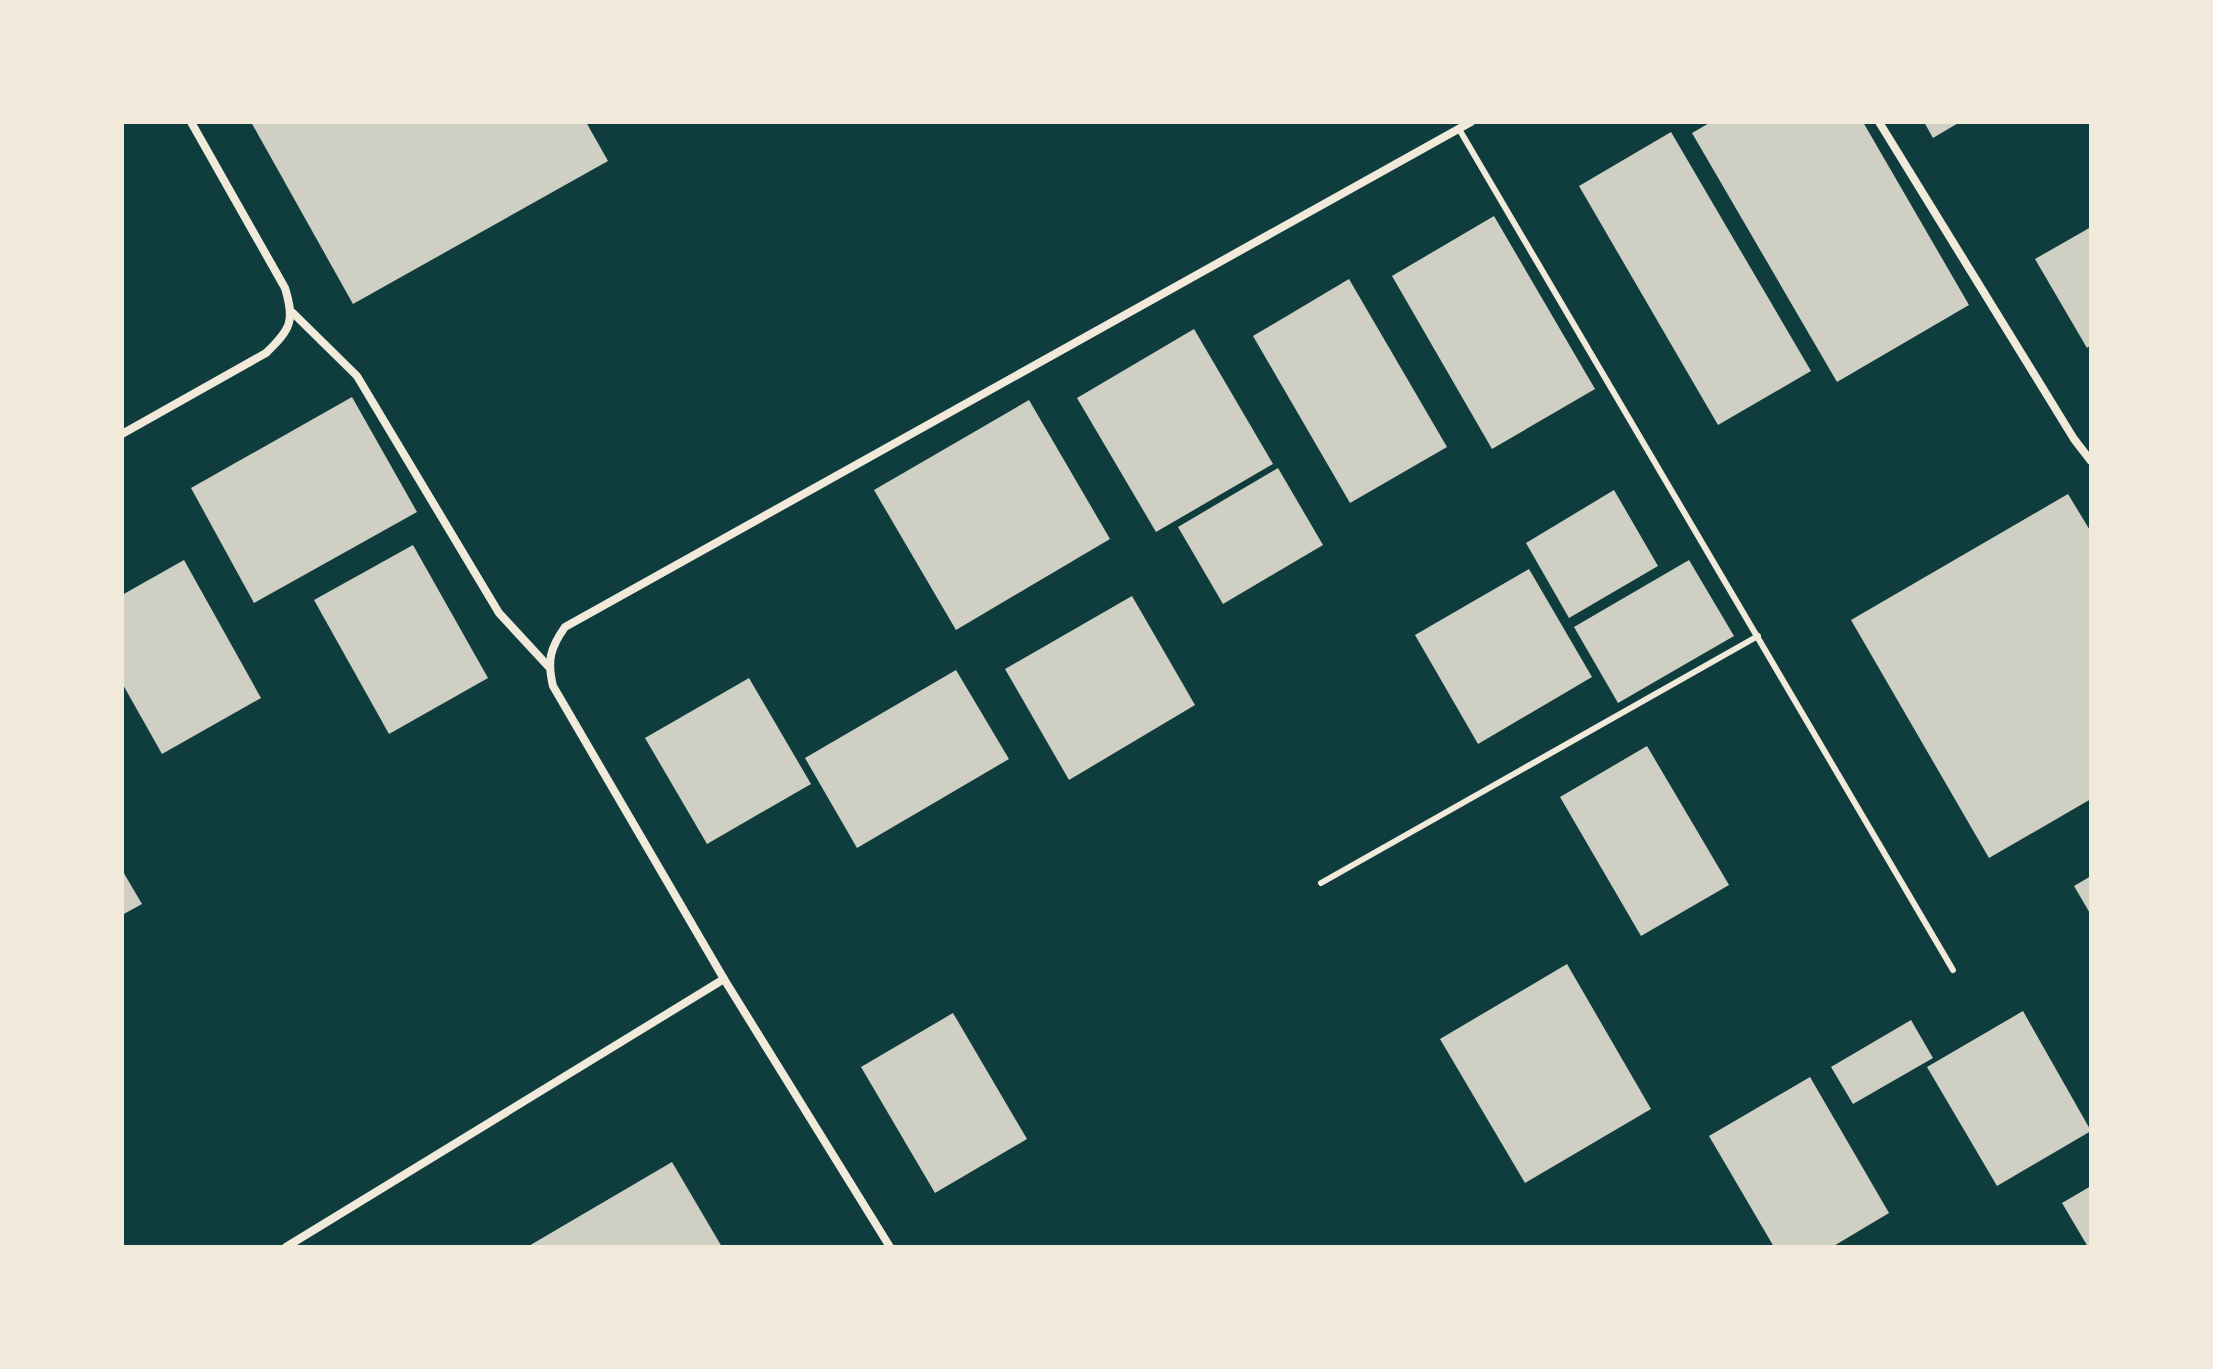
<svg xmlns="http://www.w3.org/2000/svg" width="2213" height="1369" font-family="Lato,sans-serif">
<rect width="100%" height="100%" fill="#0f3d3e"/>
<g fill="#cfcfc3">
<path d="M251,122H586L608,161L353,304Z"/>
<path d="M1711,122H1863L1969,305L1837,382L1692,133Z"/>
<path d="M1924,122H1960L1933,138Z"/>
<path d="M1671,132L1811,371L1718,425L1579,186Z"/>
<path d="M1494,216L1595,389L1492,449L1392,276Z"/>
<path d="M2091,227V345L2087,348L2035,259Z"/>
<path d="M1349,279L1447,447L1350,503L1253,336Z"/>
<path d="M1194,329L1273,464L1156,532L1077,398Z"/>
<path d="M352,397L417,512L254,603L191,488Z"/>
<path d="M1029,400L1110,539L956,630L874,490Z"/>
<path d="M1278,468L1323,545L1223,604L1178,527Z"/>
<path d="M1614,490L1658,566L1569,618L1526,543Z"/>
<path d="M2068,494L2091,532V799L1989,858L1851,620Z"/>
<path d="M413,545L488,678L389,734L314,600Z"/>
<path d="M184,560L261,698L162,754L122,683V595Z"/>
<path d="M1689,560L1734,636L1618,703L1574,627Z"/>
<path d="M1529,569L1592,677L1478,744L1415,635Z"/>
<path d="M1132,596L1195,705L1069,780L1005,669Z"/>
<path d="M956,670L1009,759L857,848L805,758Z"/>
<path d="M749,678L811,784L707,844L645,738Z"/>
<path d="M1647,746L1729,885L1641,936L1560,797Z"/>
<path d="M122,870L142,904L122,915Z"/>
<path d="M2091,876V915L2074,886Z"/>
<path d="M1567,964L1651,1109L1525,1183L1440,1039Z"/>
<path d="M2023,1011L2091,1131L1997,1186L1927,1067Z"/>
<path d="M953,1013L1027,1139L935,1193L861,1067Z"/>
<path d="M1911,1020L1933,1058L1853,1104L1831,1067Z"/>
<path d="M1810,1077L1889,1213L1832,1247H1774L1709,1136Z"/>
<path d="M672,1162L722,1247H527Z"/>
<path d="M2091,1186V1247H2088L2062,1203Z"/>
</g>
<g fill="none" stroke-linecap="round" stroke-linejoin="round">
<g stroke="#f1e9da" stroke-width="6">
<path d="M1459,129L1953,970"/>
<path d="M1321,883L1758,636"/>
</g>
<g stroke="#f1e9da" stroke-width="8">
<path d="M1879,122L2074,439L2091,461"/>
<path d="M293,313L357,376L499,613L548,666"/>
<path d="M122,434L266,353C291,329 295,321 285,288L191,122"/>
<path d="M286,1247L724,979"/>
<path d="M890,1247L724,979L553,686C547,661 550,648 565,627L1471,122"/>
</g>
</g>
<rect width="2213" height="1369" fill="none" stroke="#f1e9da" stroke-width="248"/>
</svg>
